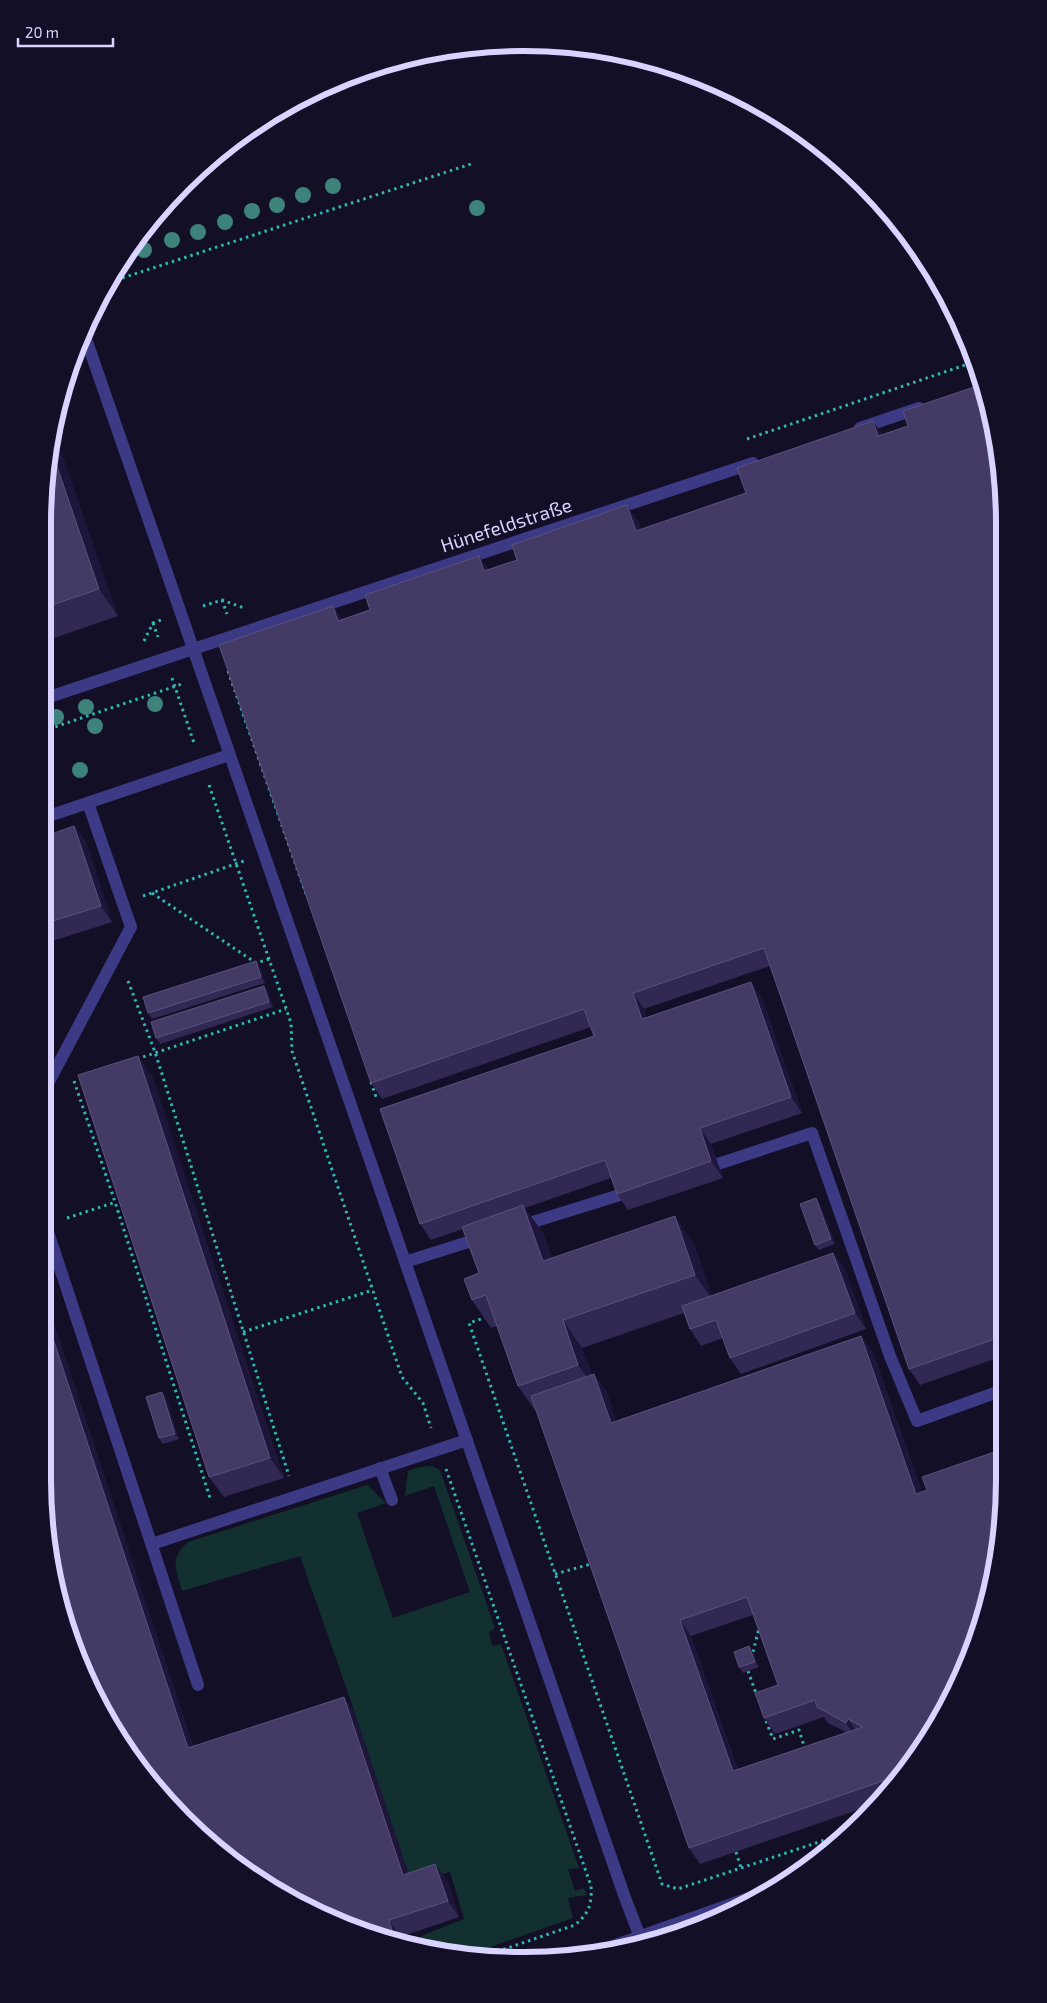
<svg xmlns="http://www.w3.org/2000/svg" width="1047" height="2003" font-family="'Exo 2',sans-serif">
<rect width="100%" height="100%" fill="#130f26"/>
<path fill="#12302f" d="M432,1466L440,1470L495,1628L489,1632L492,1646L501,1644L579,1868L568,1869L575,1891L584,1888L587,1895L568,1898L573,1918L476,1952L424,1947L421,1936L464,1919L450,1872L412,1884L355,1713L300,1556L182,1591C176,1569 169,1559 188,1542L367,1485L386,1503L357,1513L393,1618L470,1592L434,1486L405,1496L408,1471L419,1467Z"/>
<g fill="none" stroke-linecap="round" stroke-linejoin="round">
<g stroke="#2fb8b0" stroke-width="3" stroke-dasharray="2.5 4" stroke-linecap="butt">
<path d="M110,282L471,164"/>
<path d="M747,439L974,362"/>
<path d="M222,600L227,614"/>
<path d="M203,606L222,600L244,608"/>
<path d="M153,623L158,637"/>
<path d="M144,641L153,623L161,620"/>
<path d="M228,671L306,894"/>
<path d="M172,678L194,743"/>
<path d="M43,731L182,684"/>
<path d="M209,785L291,1023L292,1051L402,1377L423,1403L431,1428"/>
<path d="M152,893L256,963L269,959"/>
<path d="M143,896L244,861"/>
<path d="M128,981L155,1052L289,1476"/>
<path d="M137,1059L286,1009"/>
<path d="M74,1081L115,1202L211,1501"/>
<path d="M371,1082L377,1100"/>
<path d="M67,1218L116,1202"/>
<path d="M487,1317L469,1323L662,1884L678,1889L843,1834"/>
<path d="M243,1332L373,1290"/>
<path d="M446,1469L591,1886C592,1905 589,1913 575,1925L493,1953"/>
<path d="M555,1574L591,1564"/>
<path d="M753,1652L759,1628"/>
<path d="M748,1671L757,1696"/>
<path d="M766,1721L773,1739L799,1730L805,1749"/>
<path d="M736,1852L741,1868"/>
</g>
<g stroke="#3d3a85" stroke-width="12">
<path d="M84,333L624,1895L640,1937"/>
<path d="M860,428L919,408"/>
<path d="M43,699L753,463"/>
<path d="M43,818L229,755"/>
<path d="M43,1093L131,927L88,803"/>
<path d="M718,1164L812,1133L890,1356L917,1421L1003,1390"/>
<path d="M43,1217L198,1685"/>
<path d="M520,1226L623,1194"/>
<path d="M405,1262L484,1237"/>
<path d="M380,1468L392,1500"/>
<path d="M152,1544L467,1440"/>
<path d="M593,1953L760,1894"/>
</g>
</g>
<g fill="#3d827b">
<circle cx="333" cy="186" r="8"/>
<circle cx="303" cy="195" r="8"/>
<circle cx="277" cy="205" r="8"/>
<circle cx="477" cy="208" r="8"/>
<circle cx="252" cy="211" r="8"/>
<circle cx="225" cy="222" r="8"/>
<circle cx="198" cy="232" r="8"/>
<circle cx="172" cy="240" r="8"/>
<circle cx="144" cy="250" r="8"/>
<circle cx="155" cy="704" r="8"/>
<circle cx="86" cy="707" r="8"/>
<circle cx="56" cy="717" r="8"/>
<circle cx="95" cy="726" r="8"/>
<circle cx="80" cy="770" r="8"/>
</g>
<g fill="#312854" fill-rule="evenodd">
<path d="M873,421L882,434L1000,460L1003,1356L920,1385L909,1369L770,966L644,1009L647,1017L762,998L802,1113L711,1144L723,1178L628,1210L617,1194L611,1178L525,1208L543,1233L552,1258L694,1244L712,1296L833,1253L845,1269L866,1329L741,1374L730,1358L723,1338L701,1346L690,1329L684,1313L582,1348L592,1375L606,1390L616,1421L861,1336L873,1353L922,1492L927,1490L1003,1449L955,1692L875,1804L700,1864L689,1848L537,1413L518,1386L497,1326L491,1328L472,1300L479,1273L463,1229L431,1240L420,1224L594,1036L591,1027L382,1099L371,1083L333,606L342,619L489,569L517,560L627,505L638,522L641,529L746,493ZM753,1615L778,1685L764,1718L775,1734L824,1717L828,1723L846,1732L738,1770L691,1636Z"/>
<path d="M44,492L118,616L43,642Z"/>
<path d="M74,826L86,842L112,922L43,944V837Z"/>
<path d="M256,961L260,967L265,983L152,1019L148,1013Z"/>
<path d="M268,992L273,1007L160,1044L156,1038Z"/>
<path d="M152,1076L284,1478L224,1497L209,1477Z"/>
<path d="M816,1198L820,1204L835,1244L819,1250L815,1245Z"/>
<path d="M43,1290L193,1746L355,1713L408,1873L447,1880L459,1917L400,1937L403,1944H399L257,1880L42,1480Z"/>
<path d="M162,1392L166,1398L179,1439L163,1444L159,1438Z"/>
<path d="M753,1652L759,1667L743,1673L739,1667Z"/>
</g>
<g fill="#1d163a">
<path d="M873,421L884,437L878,436Z"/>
<path d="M54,430L118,616L99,589L51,449Z"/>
<path d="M627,505L638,522L647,547L636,531Z"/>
<path d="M479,556L491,572L484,571Z"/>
<path d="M333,606L344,622L338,621Z"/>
<path d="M74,826L86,842L112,922L101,906Z"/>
<path d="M256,961L260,967L265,983L261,977Z"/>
<path d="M751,982L762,998L802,1113L791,1097Z"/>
<path d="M264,986L268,992L273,1007L269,1002Z"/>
<path d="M633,993L644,1009L654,1035L642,1019Z"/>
<path d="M138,1056L152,1076L284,1478L270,1458Z"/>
<path d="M700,1128L711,1144L723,1178L711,1161Z"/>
<path d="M816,1198L820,1204L835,1244L831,1239Z"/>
<path d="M523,1205L543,1233L563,1289L543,1261Z"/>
<path d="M675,1216L694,1244L714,1302L695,1275Z"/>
<path d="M833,1253L845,1269L866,1329L855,1313Z"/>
<path d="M43,1290L199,1764L188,1748L43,1308Z"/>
<path d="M563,1320L582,1348L598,1393L578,1365Z"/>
<path d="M861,1336L873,1353L928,1510L916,1494Z"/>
<path d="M594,1374L606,1390L622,1439L611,1423Z"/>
<path d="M162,1392L166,1398L179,1439L175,1434Z"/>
<path d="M680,1620L691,1636L744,1788L733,1771Z"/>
<path d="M749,1646L753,1652L759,1667L755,1662Z"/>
<path d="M344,1697L355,1713L414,1891L403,1875Z"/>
<path d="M848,1719L859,1735L857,1739L846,1723Z"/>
<path d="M435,1864L447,1880L459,1917L448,1901Z"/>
<path d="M389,1920L400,1937L403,1944L396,1943Z"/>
</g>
<g fill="#433a66" stroke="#5a527e" fill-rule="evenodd">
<path d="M980,385L1000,460L1003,1336L909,1369L764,948L633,993L642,1019L751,982L791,1097L700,1128L711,1161L617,1194L605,1160L420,1224L380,1109L594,1036L584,1009L371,1083L219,645L333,606L338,621L370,610L365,595L479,556L484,571L517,560L512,545L627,505L636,531L746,493L737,468L873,421L878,436L908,426L903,411Z"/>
<path d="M51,449L99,589L43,608L44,492Z"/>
<path d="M74,826L101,906L43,924V837Z"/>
<path d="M256,961L261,977L148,1013L143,997Z"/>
<path d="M264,986L269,1002L156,1038L151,1022Z"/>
<path d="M138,1056L270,1458L209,1477L78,1075Z"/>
<path d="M816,1198L831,1239L815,1245L800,1204Z"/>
<path d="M523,1205L543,1261L675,1216L695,1275L563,1320L578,1365L518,1386L486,1295L472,1300L464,1279L479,1273L462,1227Z"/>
<path d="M833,1253L855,1313L730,1358L716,1320L690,1329L682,1306Z"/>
<path d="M43,1308L188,1748L344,1697L403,1875L435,1864L448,1901L389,1920L396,1943L257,1880L142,1773L68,1634L42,1480Z"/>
<path d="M861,1336L916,1494L927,1490L922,1477L1003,1449V1511L988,1604L955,1692L894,1777L689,1848L531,1396L594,1374L611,1423ZM747,1597L778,1685L755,1693L764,1718L815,1700L817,1707L846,1723L848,1719L863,1727L733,1771L680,1620Z"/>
<path d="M162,1392L175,1434L159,1438L146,1397Z"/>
<path d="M749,1646L755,1662L739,1667L734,1652Z"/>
</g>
<g text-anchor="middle" stroke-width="4" stroke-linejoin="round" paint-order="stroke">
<g font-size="19" fill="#d9d4ff" stroke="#130f26">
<text transform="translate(506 525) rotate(-18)" y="7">Hünefeldstraße</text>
</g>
</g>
<path d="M0 0H1047V2003H0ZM523 51H524A472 472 0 0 1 996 523V1480A472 472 0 0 1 524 1952H523A472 472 0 0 1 51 1480V523A472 472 0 0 1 523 51Z" fill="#130f26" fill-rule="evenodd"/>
<path fill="none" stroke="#d9d4ff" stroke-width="6" d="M523 51H524A472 472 0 0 1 996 523V1480A472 472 0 0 1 524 1952H523A472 472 0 0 1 51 1480V523A472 472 0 0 1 523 51Z"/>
<path d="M18 38v8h95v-8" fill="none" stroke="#d9d4ff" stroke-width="2.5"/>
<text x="25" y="38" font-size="15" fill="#d9d4ff" stroke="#130f26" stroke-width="4" paint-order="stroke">20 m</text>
</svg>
